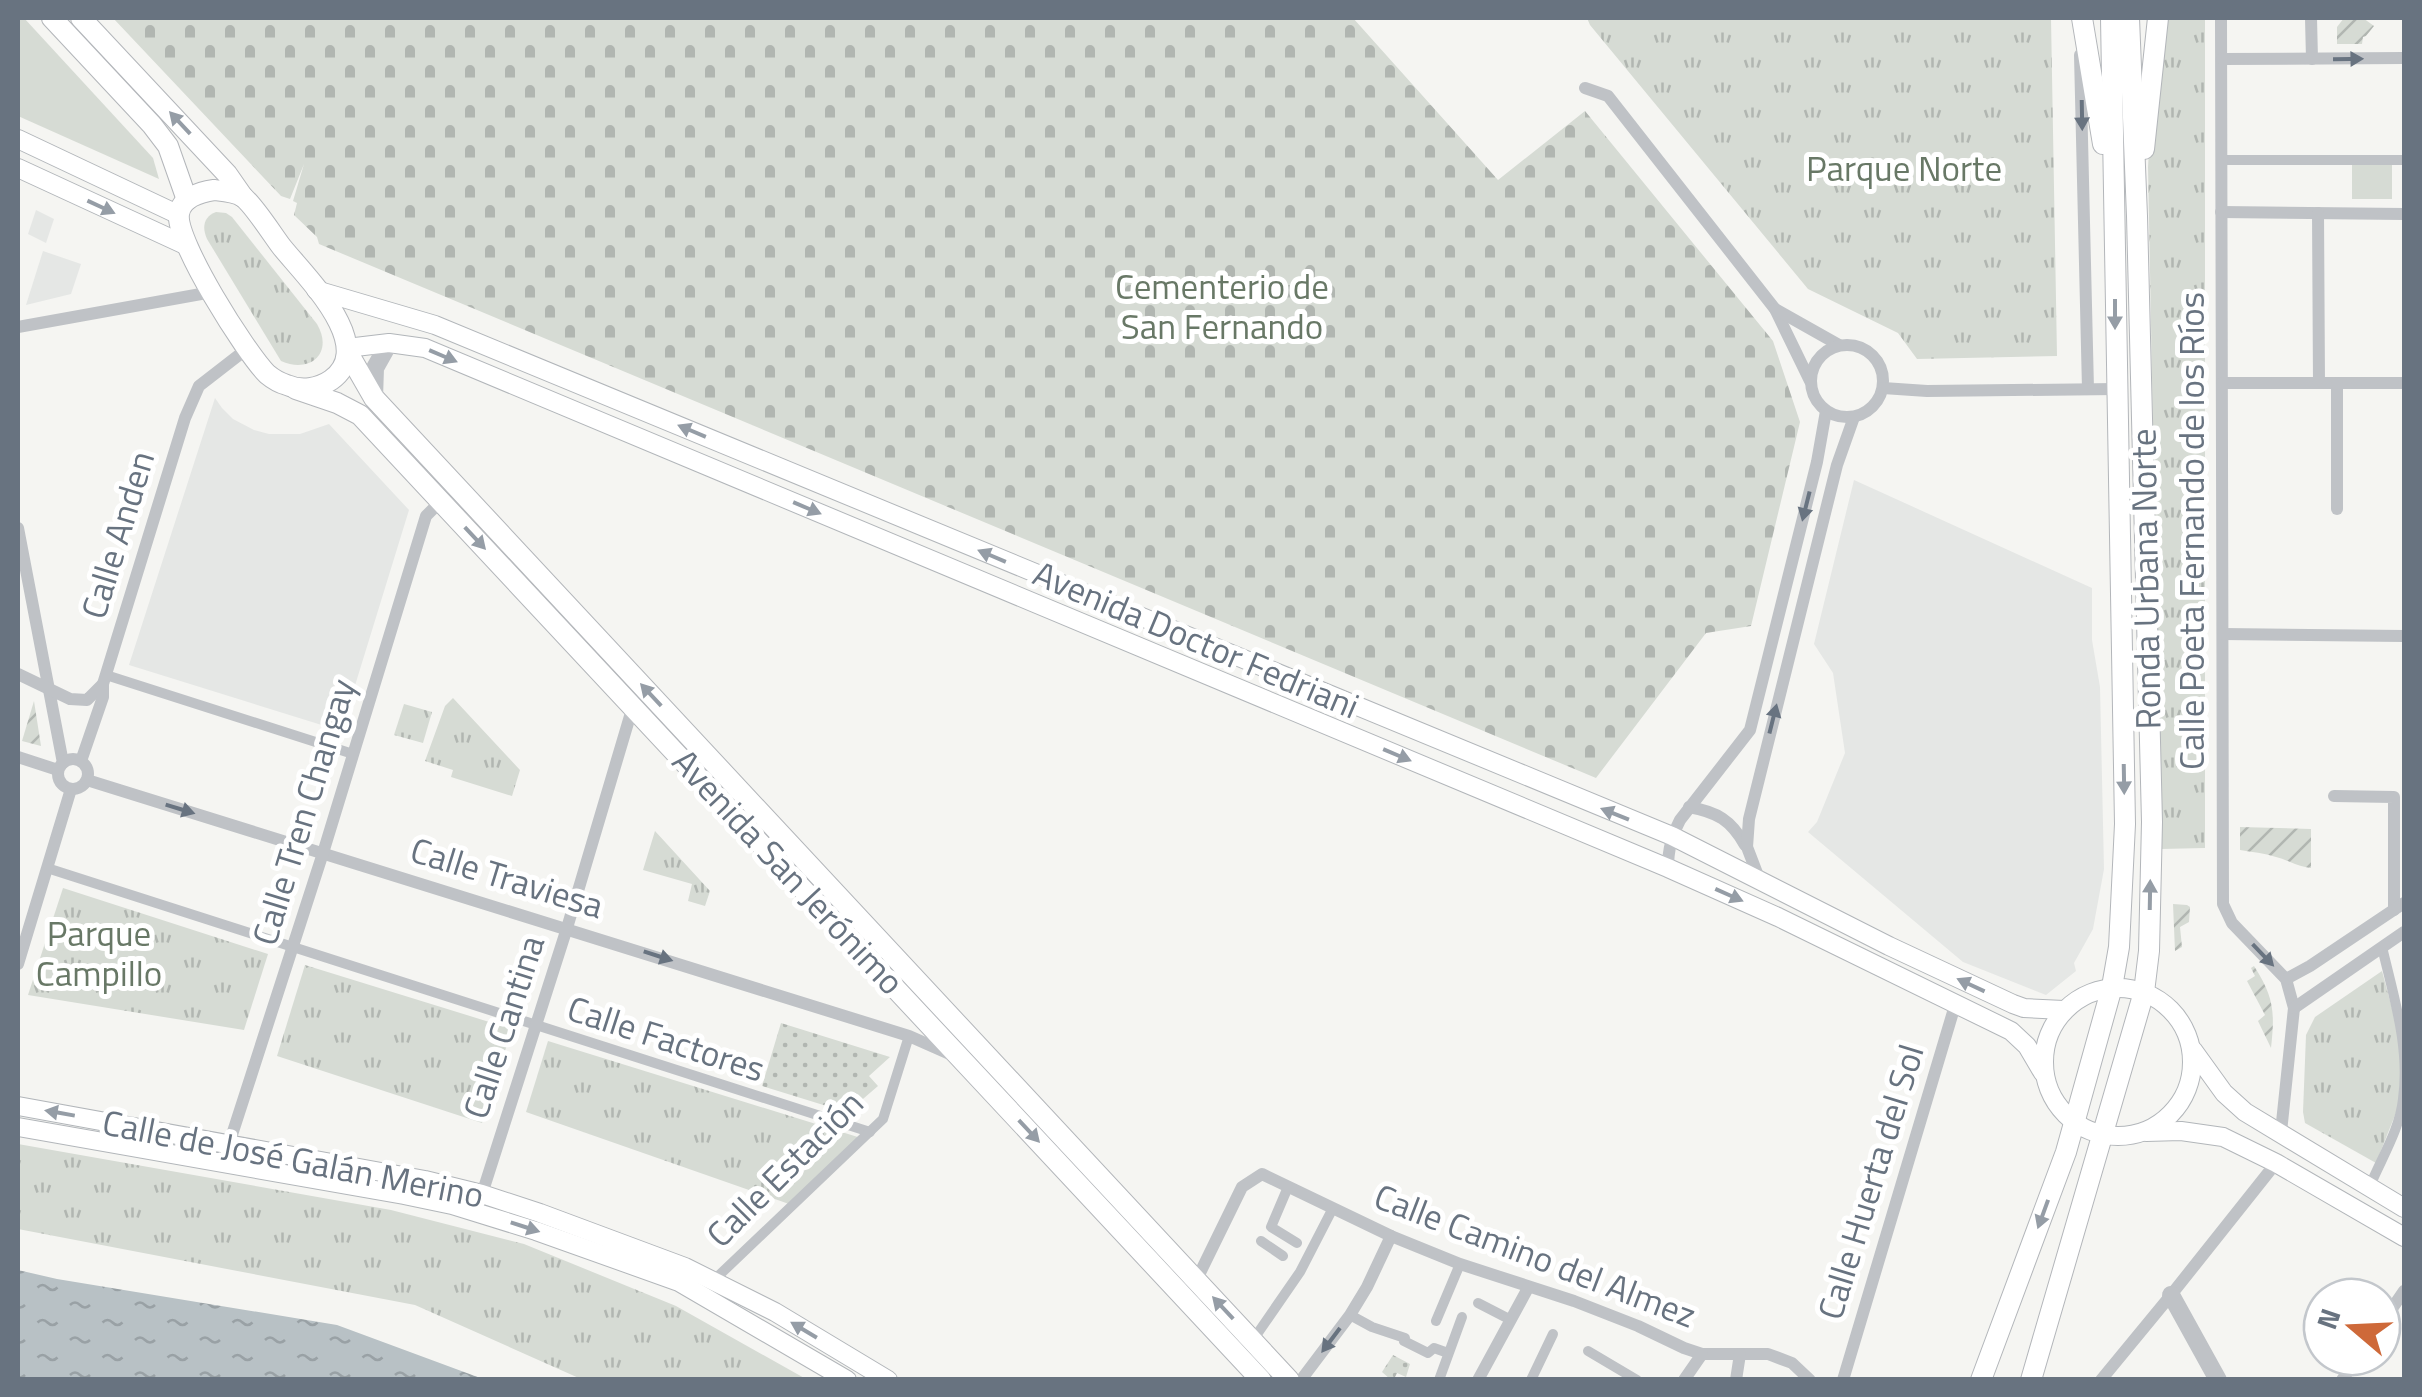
<svg xmlns="http://www.w3.org/2000/svg" width="2422" height="1397" font-family="'Titillium Web',sans-serif">
<defs>
<pattern id="grass-dots" width="8" height="8" patternUnits="userSpaceOnUse" patternTransform="scale(2.5)"><rect width="8" height="8" fill="#d6dbd4"/><path d="M2 2h.1M6 6h.1" fill="none" stroke="#b1b6b1" stroke-width="1.8" stroke-linecap="round"/></pattern>
<pattern id="cemetery-stones" width="16" height="16" patternUnits="userSpaceOnUse" patternTransform="scale(2.5)"><rect width="16" height="16" fill="#d6dbd4"/><path d="M2 7V4a2 2 0 0 1 4 0v3zM10 15v-3a2 2 0 0 1 4 0v3z" fill="#b1b6b1"/></pattern>
<pattern id="park-tufts" width="24" height="20" patternUnits="userSpaceOnUse" patternTransform="scale(2.5)"><rect width="24" height="20" fill="#d6dbd4"/><path d="M3 7l-1-3M5 7V3M7 7l1-3M15 17l-1-3M17 17v-4M19 17l1-3" fill="none" stroke="#b1b6b1"/></pattern>
<pattern id="garden-furrows" width="10" height="10" patternUnits="userSpaceOnUse" patternTransform="scale(2.5)"><rect width="10" height="10" fill="#d6dbd4"/><path d="M-1 1l2-2M0 10L10 0M9 11l2-2" fill="none" stroke="#b1b6b1"/></pattern>
<pattern id="water-ripples" width="26" height="14" patternUnits="userSpaceOnUse" patternTransform="scale(2.5)"><rect width="26" height="14" fill="#b8c1c5"/><path d="M2 4q2-2 4 0t4 0M15 11q2-2 4 0t4 0" fill="none" stroke="#99a1a5"/></pattern>
</defs>
<rect width="100%" height="100%" fill="#f5f5f2"/>
<g fill="#e5e7e5">
<path d="M36,210L54,219L46,243L28,234Z"/>
<path d="M43,251L81,264L71,294L26,305Z"/>
<path d="M215,398L222,408L233,419L254,430L269,434H300L329,424L409,510L341,731L129,665Z"/>
<path d="M1854,480L2092,588V640L2100,687L2104,869L2093,929L2074,963L2076,971L2046,995L1963,962L1808,832L1817,822L1845,753L1833,673L1814,644Z"/>
</g>
<g fill="url(#grass-dots)">
<path d="M781,1023L890,1057L869,1076L878,1086L842,1117L833,1108L762,1086Z"/>
<path d="M1393,1355L1410,1364L1406,1377L1397,1373L1394,1379H1390L1382,1372Z"/>
</g>
<path fill="url(#cemetery-stones)" d="M113,18H1353L1498,180L1585,111L1773,341L1800,422L1751,626L1706,633L1596,778L319,244L317,237L294,215L297,203L293,201L304,164L290,199L281,196Z"/>
<g fill="url(#park-tufts)">
<path d="M1587,18H2051L2057,356L1917,359L1898,333L1808,289L1590,25Z"/>
<path d="M2164,18H2205V848L2161,849L2148,167L2152,106Z"/>
<path d="M216,212L226,213L232,217L317,324C334,353 310,374 281,361L207,239C202,228 203,217 216,212Z"/>
<path d="M453,698L520,770L512,796L451,777L453,770L425,761L445,706Z"/>
<path d="M404,704L432,712L423,743L394,735Z"/>
<path d="M655,831L710,891L705,906L688,901L692,884L643,870Z"/>
<path d="M63,888L268,954L244,1030L28,995Z"/>
<path d="M305,965L512,1029L482,1123L277,1056Z"/>
<path d="M2382,971L2400,1038L2401,1100L2376,1163L2305,1123L2303,1112L2306,1035L2315,1017Z"/>
<path d="M548,1041L861,1138L789,1204L526,1112Z"/>
<path d="M18,1144L391,1210L524,1244L676,1306L806,1379H581L415,1305L18,1229Z"/>
</g>
<g fill="url(#garden-furrows)">
<path d="M2344,18H2363L2374,26L2366,36L2363,37L2362,44H2337V27Z"/>
<path d="M34,701L41,746L22,741Z"/>
<path d="M2240,827L2311,829V868C2298,867 2288,860 2276,857C2264,853 2252,852 2240,850Z"/>
<path d="M2173,904L2187,905L2190,907L2189,922L2180,927L2182,947L2175,951Z"/>
<path d="M2254,966C2274,997 2275,1012 2271,1048L2258,1021L2265,1015L2247,981L2255,976L2251,968Z"/>
</g>
<g fill="#d6dbd4">
<path d="M18,18H24L153,158L159,179L18,116Z"/>
<rect x="2352" y="162" width="40" height="37"/>
</g>
<path fill="url(#water-ripples)" d="M18,1270L57,1279L337,1325L483,1379H18Z"/>
<g fill="none" stroke-linecap="round" stroke-linejoin="round">
<g stroke="#b2b6ba" stroke-width="20">
<g id="secondary">
<path d="M18,139L179,215"/>
<path d="M18,168L185,245"/>
<path d="M316,290L435,325L1672,836L1889,946L2013,1004L2024,1008L2064,1010"/>
<path d="M347,348L389,343L425,348L1668,868L1778,917L2011,1031L2027,1046L2043,1073"/>
<circle cx="2118" cy="1062" r="74"/>
<path d="M2193,1050L2224,1093L2245,1112L2404,1208"/>
<path d="M18,1106L425,1180L482,1194L540,1213L685,1267L775,1312L888,1380"/>
<path d="M18,1127L404,1195L452,1205L536,1231L679,1282L847,1380"/>
<path d="M2146,1132L2181,1131L2223,1137L2276,1163L2404,1237"/>
</g>
</g>
<g stroke="#b3b6ba" stroke-width="22">
<g id="primary">
<path d="M52,18L152,125L168,146L187,200"/>
<path d="M81,18L227,174L243,197"/>
<path d="M2082,18L2103,144"/>
<path d="M2144,149L2158,18"/>
<path d="M214,190C222,191 236,192 243,197C253,204 272,234 281,246C304,275 379,346 331,380C318,389 301,391 287,385C280,383 273,379 267,374C246,353 175,241 179,214C181,198 200,192 214,190Z"/>
<path d="M347,351L374,398L1289,1380"/>
<path d="M296,389L337,403L360,415L1261,1380"/>
<path d="M1981,1380L2066,1152L2112,987L2119,947L2125,824L2111,18"/>
<path d="M2031,1380L2144,992L2149,951L2152,822L2137,216L2129,18"/>
</g>
</g>
<g stroke="#bfc2c6" stroke-width="10">
<path d="M2221,160H2404"/>
<path d="M106,675L353,754"/>
<path d="M47,868L870,1132"/>
<path d="M2370,1186C2381,1159 2400,1129 2403,1099C2410,1047 2394,998 2382,947"/>
<path d="M1288,1187L1271,1227L1297,1243"/>
<path d="M1261,1241L1283,1256"/>
<path d="M713,1281L883,1119L909,1036"/>
<path d="M1478,1303L1511,1320"/>
<path d="M1350,1315L1372,1327L1405,1338L1404,1341L1428,1353L1434,1348L1448,1353"/>
<path d="M1436,1321L1460,1264"/>
<path d="M1253,1340L1300,1272L1333,1208"/>
<path d="M1588,1351L1637,1380"/>
<path d="M1439,1380L1462,1317"/>
<path d="M1531,1380L1553,1334"/>
</g>
<g stroke="#bfc2c6" stroke-width="12">
<path d="M2221,18L2223,904L2232,923L2286,979L2294,1008L2281,1132"/>
<path d="M2311,18L2312,59"/>
<path d="M2080,55L2088,389"/>
<path d="M2222,59L2404,58"/>
<path d="M1585,88L1608,96L1775,309L1810,381"/>
<path d="M2221,212L2404,214"/>
<path d="M2318,213L2319,383"/>
<path d="M1775,309L1839,345"/>
<path d="M18,327L212,292"/>
<circle cx="1847" cy="381" r="36"/>
<path d="M2222,383H2404"/>
<path d="M1883,388L1927,391L2116,389"/>
<path d="M2337,509V383"/>
<path d="M18,528L63,763"/>
<path d="M2223,634L2404,636"/>
<path d="M18,674L70,699L87,700L103,684"/>
<path d="M18,757L58,770"/>
<circle cx="73" cy="774" r="15"/>
<path d="M81,761L103,697V684L185,418L199,386L248,348"/>
<path d="M87,780L909,1036L952,1055"/>
<path d="M2334,796L2394,797V910"/>
<path d="M1689,807C1717,812 1731,820 1745,845"/>
<path d="M1668,868C1668,849 1672,836 1680,820L1750,730L1817,462L1826,411"/>
<path d="M1760,881L1747,847L1749,819L1837,465L1854,417"/>
<path d="M18,964L71,789"/>
<path d="M2286,979L2310,966L2404,903"/>
<path d="M2294,1008L2404,932"/>
<path d="M229,1144L323,853L426,516L441,501"/>
<path d="M482,1194L567,928L633,706"/>
<path d="M1197,1279L1242,1187L1262,1174L1391,1236L1460,1264L1574,1301L1638,1326L1684,1348L1702,1354H1768L1792,1363L1810,1380"/>
<path d="M2382,1323L2404,1291"/>
<path d="M1301,1380L1350,1315L1367,1287L1391,1236"/>
<path d="M1478,1380L1528,1288"/>
<path d="M1684,1380L1702,1354"/>
<path d="M1736,1380L1740,1354"/>
<path d="M1843,1380L1956,1002"/>
<path d="M2101,1380L2171,1295L2276,1163"/>
<path d="M2342,1380L2358,1357"/>
</g>
<g stroke="#bfc2c6" stroke-width="18">
<path d="M374,398L375,368L389,343"/>
<path d="M2171,1295L2218,1380"/>
</g>
<use href="#secondary" stroke="#fff" stroke-width="18"/>
<use href="#primary" stroke="#fff" stroke-width="20"/>
</g>
<defs><path id="oneway-solid" d="M-6-.8H1V-3.2L6.5 0L1 3.2V.8H-6Z" transform="scale(2.5)"/></defs>
<g fill="#687380">
<use href="#oneway-solid" transform="translate(2348 59) rotate(-1)"/>
<use href="#oneway-solid" transform="translate(2082 115) rotate(89)"/>
<use href="#oneway-solid" transform="translate(1806 506) rotate(104)"/>
<use href="#oneway-solid" transform="translate(1773 719) rotate(-76)"/>
<use href="#oneway-solid" transform="translate(180 809) rotate(17)"/>
<use href="#oneway-solid" transform="translate(2263 955) rotate(46)"/>
<use href="#oneway-solid" transform="translate(658 956) rotate(18)"/>
<use href="#oneway-solid" transform="translate(1331 1340) rotate(127)"/>
</g>
<g fill="#959da6">
<use href="#oneway-solid" transform="translate(180 123) rotate(-133)"/>
<use href="#oneway-solid" transform="translate(101 207) rotate(25)"/>
<use href="#oneway-solid" transform="translate(2115 314) rotate(90)"/>
<use href="#oneway-solid" transform="translate(443 356) rotate(23)"/>
<use href="#oneway-solid" transform="translate(692 431) rotate(-157)"/>
<use href="#oneway-solid" transform="translate(807 508) rotate(23)"/>
<use href="#oneway-solid" transform="translate(475 538) rotate(47)"/>
<use href="#oneway-solid" transform="translate(992 556) rotate(-157)"/>
<use href="#oneway-solid" transform="translate(651 695) rotate(-133)"/>
<use href="#oneway-solid" transform="translate(1397 755) rotate(23)"/>
<use href="#oneway-solid" transform="translate(2124 779) rotate(89)"/>
<use href="#oneway-solid" transform="translate(1615 814) rotate(-158)"/>
<use href="#oneway-solid" transform="translate(1729 895) rotate(24)"/>
<use href="#oneway-solid" transform="translate(2150 895) rotate(-89)"/>
<use href="#oneway-solid" transform="translate(1971 985) rotate(-155)"/>
<use href="#oneway-solid" transform="translate(60 1113) rotate(-170)"/>
<use href="#oneway-solid" transform="translate(1029 1131) rotate(47)"/>
<use href="#oneway-solid" transform="translate(2043 1214) rotate(110)"/>
<use href="#oneway-solid" transform="translate(525 1227) rotate(18)"/>
<use href="#oneway-solid" transform="translate(1223 1308) rotate(-133)"/>
<use href="#oneway-solid" transform="translate(804 1330) rotate(-149)"/>
</g>
<g text-anchor="middle" stroke-width="10" stroke-linejoin="round" paint-order="stroke">
<g font-size="35" fill="#687866" stroke="#fff">
<text x="1904" y="181">Parque Norte</text>
<text x="1222" y="299">Cementerio de<tspan x="1222" dy="40">San Fernando</tspan></text>
<text x="99" y="946">Parque<tspan x="99" dy="40">Campillo</tspan></text>
</g>
<g font-size="35" fill="#687380" stroke="#fff">
<text transform="translate(2192 531) rotate(-90)" y="12">Calle Poeta Fernando de los Ríos</text>
<text transform="translate(118 535) rotate(-73)" y="12">Calle Anden</text>
<text transform="translate(2146 579) rotate(-91)" y="12">Ronda Urbana Norte</text>
<text transform="translate(1196 640) rotate(23)" y="12">Avenida Doctor Fedriani</text>
<text transform="translate(304 812) rotate(-73)" y="12">Calle Tren Changay</text>
<text transform="translate(788 872) rotate(47)" y="12">Avenida San Jerónimo</text>
<text transform="translate(507 878) rotate(17)" y="12">Calle Traviesa</text>
<text transform="translate(504 1027) rotate(-72)" y="12">Calle Cantina</text>
<text transform="translate(666 1039) rotate(18)" y="12">Calle Factores</text>
<text transform="translate(293 1159) rotate(11)" y="12">Calle de José Galán Merino</text>
<text transform="translate(785 1169) rotate(-45)" y="12">Calle Estación</text>
<text transform="translate(1871 1182) rotate(-73)" y="12">Calle Huerta del Sol</text>
<text transform="translate(1535 1256) rotate(21)" y="12">Calle Camino del Almez</text>
</g>
</g>
<rect width="2422" height="1397" fill="none" stroke="#687380" stroke-width="40"/>
<g transform="translate(2352 1327) rotate(289)"><circle r="48" fill="#ffffff" stroke="#c3c7cc" stroke-width="2.5"/>
<path d="M0-8L18 38L0 25L-18 38Z" fill="#ce6939"/>
<text y="-15" font-size="28" font-weight="bold" text-anchor="middle" fill="#687380">N</text>
</g>
</svg>
